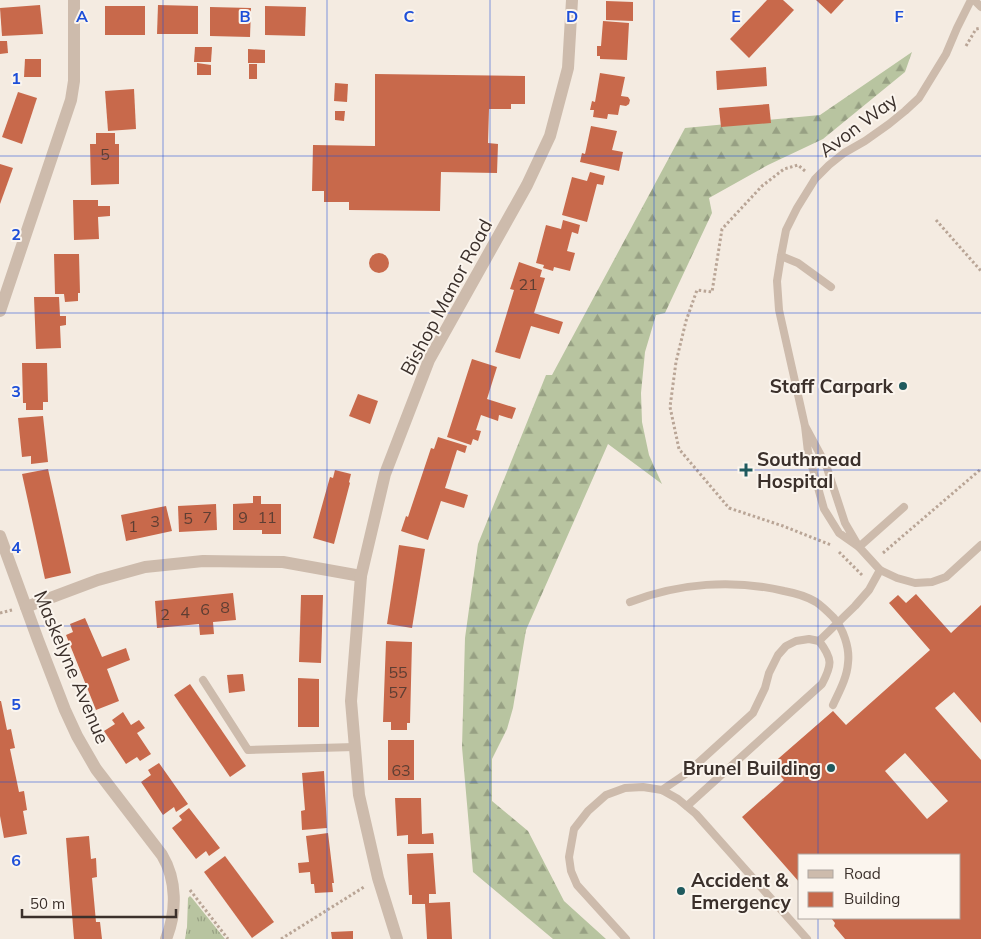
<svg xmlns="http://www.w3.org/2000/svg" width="981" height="939" font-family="Mulish,sans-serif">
<defs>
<pattern id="grass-tufts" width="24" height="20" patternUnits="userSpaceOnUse" patternTransform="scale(1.25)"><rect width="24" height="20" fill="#b8c4a0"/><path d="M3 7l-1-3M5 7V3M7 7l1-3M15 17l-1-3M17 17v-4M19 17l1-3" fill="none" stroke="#97a083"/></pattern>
<pattern id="forest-firs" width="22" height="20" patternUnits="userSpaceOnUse" patternTransform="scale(1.25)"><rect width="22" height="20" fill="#b8c4a0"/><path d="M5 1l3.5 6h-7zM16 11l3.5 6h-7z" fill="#97a083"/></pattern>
</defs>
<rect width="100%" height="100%" fill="#f4ebe1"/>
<path fill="url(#grass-tufts)" d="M190,896L192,898L225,939H185L187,927L188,898Z"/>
<path fill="url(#forest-firs)" d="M912,52L905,72L823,139L768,165L709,198L712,213L665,313L656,315L645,352L641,393L642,422L649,455L662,484L608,444L526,630L513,708L507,729L492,759V801L528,831L564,901L606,939H553L473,872L462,747L465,638L478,544L546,375H552L685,128L820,115Z"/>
<g fill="#c8694b" fill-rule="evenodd">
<path d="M767,0H783L794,10L749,58L730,39Z"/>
<path d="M816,0H844L831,14Z"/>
<path d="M606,1L633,2V21L606,20Z"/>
<path d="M40,5L43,34L2,36L0,8Z"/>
<path d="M158,5L198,6V34H157Z"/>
<rect x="105" y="6" width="40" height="29"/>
<path d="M265,6L306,7L305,36L265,35Z"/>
<path d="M210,7L251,8L250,37L210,36Z"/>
<path d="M603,21L629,23L627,60L600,59V56H597V46H601Z"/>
<path d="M0,41H7L8,53L0,54Z"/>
<path d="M195,47H212L211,62H194Z"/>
<path d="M248,49L265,50V63H248Z"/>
<path d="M25,59H41V77H24Z"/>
<path d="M197,63L211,65V75H197Z"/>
<rect x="249" y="64" width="8" height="15"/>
<path d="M766,67L767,86L717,90L716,71Z"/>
<path d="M600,73L625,77L621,96L628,97L630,100L629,104L626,106L620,105L618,115L608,114L607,119L593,117L594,110H590L592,101L595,102Z"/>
<path d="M375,74L525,76V104H511V109H489L488,143L498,144L497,173L441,172L440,211L349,210V202H324V191H312L313,145L375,146Z"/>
<path d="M335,83L348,84L347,102L334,101Z"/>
<path d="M134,89L136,129L108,131L105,91Z"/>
<path d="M18,92L37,98L22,144L2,137Z"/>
<path d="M769,104L771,123L721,127L719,108Z"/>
<path d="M335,111H345L344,121L335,120Z"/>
<path d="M591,126L617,131L612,150L623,152L619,171L580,162L582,153L585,154Z"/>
<path d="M96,133H115V144H119V184L91,185L90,144H96Z"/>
<path d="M0,164L13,168L0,204Z"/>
<path d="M590,172L605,176L603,185L597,184L587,222L562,215L572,177L587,181Z"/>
<path d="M73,200H98V206H110V216L98,217L99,239L74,240Z"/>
<path d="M563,220L580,225L578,234L572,232L567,251L575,253L570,271L554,267L553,271L543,268L544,265L536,263L546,225L561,229Z"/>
<circle cx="379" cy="263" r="10"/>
<path d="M54,254H79L80,293H78V301L65,302L64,294H55Z"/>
<path d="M519,262L542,270L540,277L545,278L534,313L563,322L559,334L531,326L520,359L495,352L514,290L510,289Z"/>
<path d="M34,297H59L60,316H66V325L60,326L61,348L36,349Z"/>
<path d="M472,359L497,367L487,399L516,408L512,419L499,415L498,421L481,415L476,430L481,431L478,441L473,439L471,445L447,437Z"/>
<path d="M22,363H47L48,402H43V410H26V403H23Z"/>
<path d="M358,394L378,401L370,424L349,416Z"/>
<path d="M43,416L48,462L31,464V456L22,457L18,418Z"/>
<path d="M438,437L467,446L465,453L457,450L445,488L468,495L464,508L441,501L428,540L401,531L406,516L408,517L431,448L434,449Z"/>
<path d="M48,469L71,573L45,579L22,474Z"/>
<path d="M335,470L351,474L349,482L350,483L334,544L313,538L330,477L333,478Z"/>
<path d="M253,496H261V504H281V534H262V530H233V504L253,503Z"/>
<path d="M216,504L217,530L179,532L178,506Z"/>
<path d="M166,506L172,531L126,541L121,515Z"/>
<path d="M399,545L425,549L412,628L387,624Z"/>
<path d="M233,593L236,620L213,622L214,634L200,635L199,624L157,628L155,601Z"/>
<path d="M916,594L951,633L981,605V723L954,692L935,708L981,760V939H845L834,926L835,923L831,918H960V855H800V883L742,817L784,780L771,765L833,711L846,725L930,650L889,603L898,595L906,603ZM905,753L948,801L927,819L885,771Z"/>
<path d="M301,595H323L321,663L299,662Z"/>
<path d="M85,618L102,657L126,648L130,660L107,669L119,701L96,710L66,635L73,632L70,624Z"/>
<path d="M386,641L412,642L410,723H407V730H391V722H383Z"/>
<path d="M243,674L245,691L229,693L227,675Z"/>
<path d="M298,678L319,679V727H298Z"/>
<path d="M190,684L246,766L230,777L174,695Z"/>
<path d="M0,701H1L7,730L11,729L15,748L10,749L19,792L24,791L27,810L23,811L27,834L4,838L0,816Z"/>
<path d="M123,712L131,725L139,720L145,728L137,733L151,754L140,761L137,757L126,764L104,731L115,724L112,720Z"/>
<rect x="388" y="740" width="26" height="40"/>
<path d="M159,763L188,804L176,812L174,807L163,815L141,782L151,775L148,770Z"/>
<path d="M324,771L327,828L302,830L301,811L305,810L302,773Z"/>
<path d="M395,798H421L422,834L433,833L434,844H408V835L397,836Z"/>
<path d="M189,808L220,848L209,856L206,851L196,859L172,828L182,820L179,816Z"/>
<path d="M328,833L334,883H332L333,892L315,893L314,884H311L310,872L299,873L298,863L309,862L306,836Z"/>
<path d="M89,836L91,859L96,858L97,877L92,878L96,922H100L102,939H74L66,838Z"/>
<path d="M433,853L436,894H429V903L450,902L452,939H427L425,904H412V895H409L407,854Z"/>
<path d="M225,856L274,922L252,938L204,872Z"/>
<path d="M353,931V939H332L331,932Z"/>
</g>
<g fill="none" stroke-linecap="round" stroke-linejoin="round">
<g stroke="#b9a596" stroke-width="3" stroke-dasharray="2.5 2.5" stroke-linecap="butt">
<path d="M966,46L976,29L981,28"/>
<path d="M805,171L798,165L784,169L762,186L722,229L712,292L697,290L686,321L676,362L670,407L679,449L729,508L783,526L831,545"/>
<path d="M936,220L981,271"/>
<path d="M839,552L863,576"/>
<path d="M883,553L981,469"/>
<path d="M0,613L12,610"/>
<path d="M190,890L228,939"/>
<path d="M281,939L364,887"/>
</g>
<g stroke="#cdbbac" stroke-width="8">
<path d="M974,0L981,7"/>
<path d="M781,256L798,263L831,287"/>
<path d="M805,426L826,465L845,523L859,547L839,533L824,509L808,452L805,426L779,310L777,281L781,256L786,230L797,208L815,179L829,165L844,153L865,141L889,124L905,111L919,98L946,54L957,28L971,0"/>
<path d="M904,507L859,547L880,570L897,578L915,583L932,582L946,577L981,545"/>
<path d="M630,602C679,583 733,579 784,591C795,593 806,596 816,602C822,606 828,612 833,617C843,628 850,648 848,663C847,678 839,692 833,705"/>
<path d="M819,641L855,606L869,590L880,570"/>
<path d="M203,680L248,750L355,747"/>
<path d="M662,790L687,773L753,713L765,688L769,673L778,655L786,646L796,641L809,639L819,641C833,659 832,665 822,684L687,806"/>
<path d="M626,939L577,885L571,871L569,857L574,829L588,811L606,795L625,788L643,787L662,790L678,799L696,814L807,939"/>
</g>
<g stroke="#cdbbac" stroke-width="12">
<path d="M0,311L71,100L74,81V0"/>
<path d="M0,536L38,640L65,710L77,736L96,769L162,855C177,880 177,912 166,939"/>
<path d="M26,607L98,580L145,567L203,561L283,562L361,576"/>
<path d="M397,939L378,878L359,795L351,701L361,576L385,474L429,360L527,185L550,136L568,68L572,0"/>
</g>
</g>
<path fill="none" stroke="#1d4ed8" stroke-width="1" stroke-opacity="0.55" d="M163,0V939M327,0V939M490,0V939M654,0V939M818,0V855M0,156H981M0,313H981M0,470H981M0,626H981M0,782H981M818,918V939"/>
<g fill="#1f5a5e" stroke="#fbf5ee" stroke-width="2">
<circle cx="903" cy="386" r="5"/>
<path d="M743.5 462.5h5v5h5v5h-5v5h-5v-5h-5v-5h5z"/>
<circle cx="831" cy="768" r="5"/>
<circle cx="681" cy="891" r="5"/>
</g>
<g text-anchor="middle" stroke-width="4" stroke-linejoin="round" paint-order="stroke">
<g font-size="16" fill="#5e3e33">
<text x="105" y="160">5</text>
<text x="528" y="290">21</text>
<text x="207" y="523">7</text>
<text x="243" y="523">9</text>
<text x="267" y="523">11</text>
<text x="188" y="524">5</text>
<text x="155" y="527">3</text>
<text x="133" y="532">1</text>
<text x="225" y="613">8</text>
<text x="205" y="615">6</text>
<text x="185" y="618">4</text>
<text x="165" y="620">2</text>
<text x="398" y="678">55</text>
<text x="398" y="698">57</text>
<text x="401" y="776">63</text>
</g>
<g font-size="19" fill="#3b302b" stroke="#fbf5ee">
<text transform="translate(858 125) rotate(-37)" y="7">Avon Way</text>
<text transform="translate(446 297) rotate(-62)" y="7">Bishop Manor Road</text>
<text transform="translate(72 667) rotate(67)" y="7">Maskelyne Avenue</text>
</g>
<g font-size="19" font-weight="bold" fill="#3b302b" stroke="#fbf5ee" text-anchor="end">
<text x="893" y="393">Staff Carpark</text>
<text x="757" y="466" text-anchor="start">Southmead<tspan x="757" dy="22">Hospital</tspan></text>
<text x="821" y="775">Brunel Building</text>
<text x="691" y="887" text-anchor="start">Accident &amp;<tspan x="691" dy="22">Emergency</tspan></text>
</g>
</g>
<g font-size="16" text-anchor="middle" font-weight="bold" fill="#1d4ed8" stroke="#fbf5ee" stroke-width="4" stroke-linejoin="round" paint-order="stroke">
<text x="82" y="22">A</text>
<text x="245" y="22">B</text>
<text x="409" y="22">C</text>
<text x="572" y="22">D</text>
<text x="736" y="22">E</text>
<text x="899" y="22">F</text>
<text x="16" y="84">1</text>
<text x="16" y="240">2</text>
<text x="16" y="397">3</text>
<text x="16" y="553">4</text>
<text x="16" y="710">5</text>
<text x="16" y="866">6</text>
</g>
<rect x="798" y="854" width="162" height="65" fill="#fbf5ee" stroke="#aea6a0"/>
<rect x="808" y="870" width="25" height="8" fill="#cdbbac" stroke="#aea6a0"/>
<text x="844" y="879" font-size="15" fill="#3b302b">Road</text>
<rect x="808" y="892" width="25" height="15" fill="#c8694b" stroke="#aea6a0"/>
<text x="844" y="904" font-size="15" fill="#3b302b">Building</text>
<path d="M22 909v8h154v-8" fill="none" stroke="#3b302b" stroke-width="2.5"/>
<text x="30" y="909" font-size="15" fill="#3b302b" stroke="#fbf5ee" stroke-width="4" paint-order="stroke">50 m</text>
</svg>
